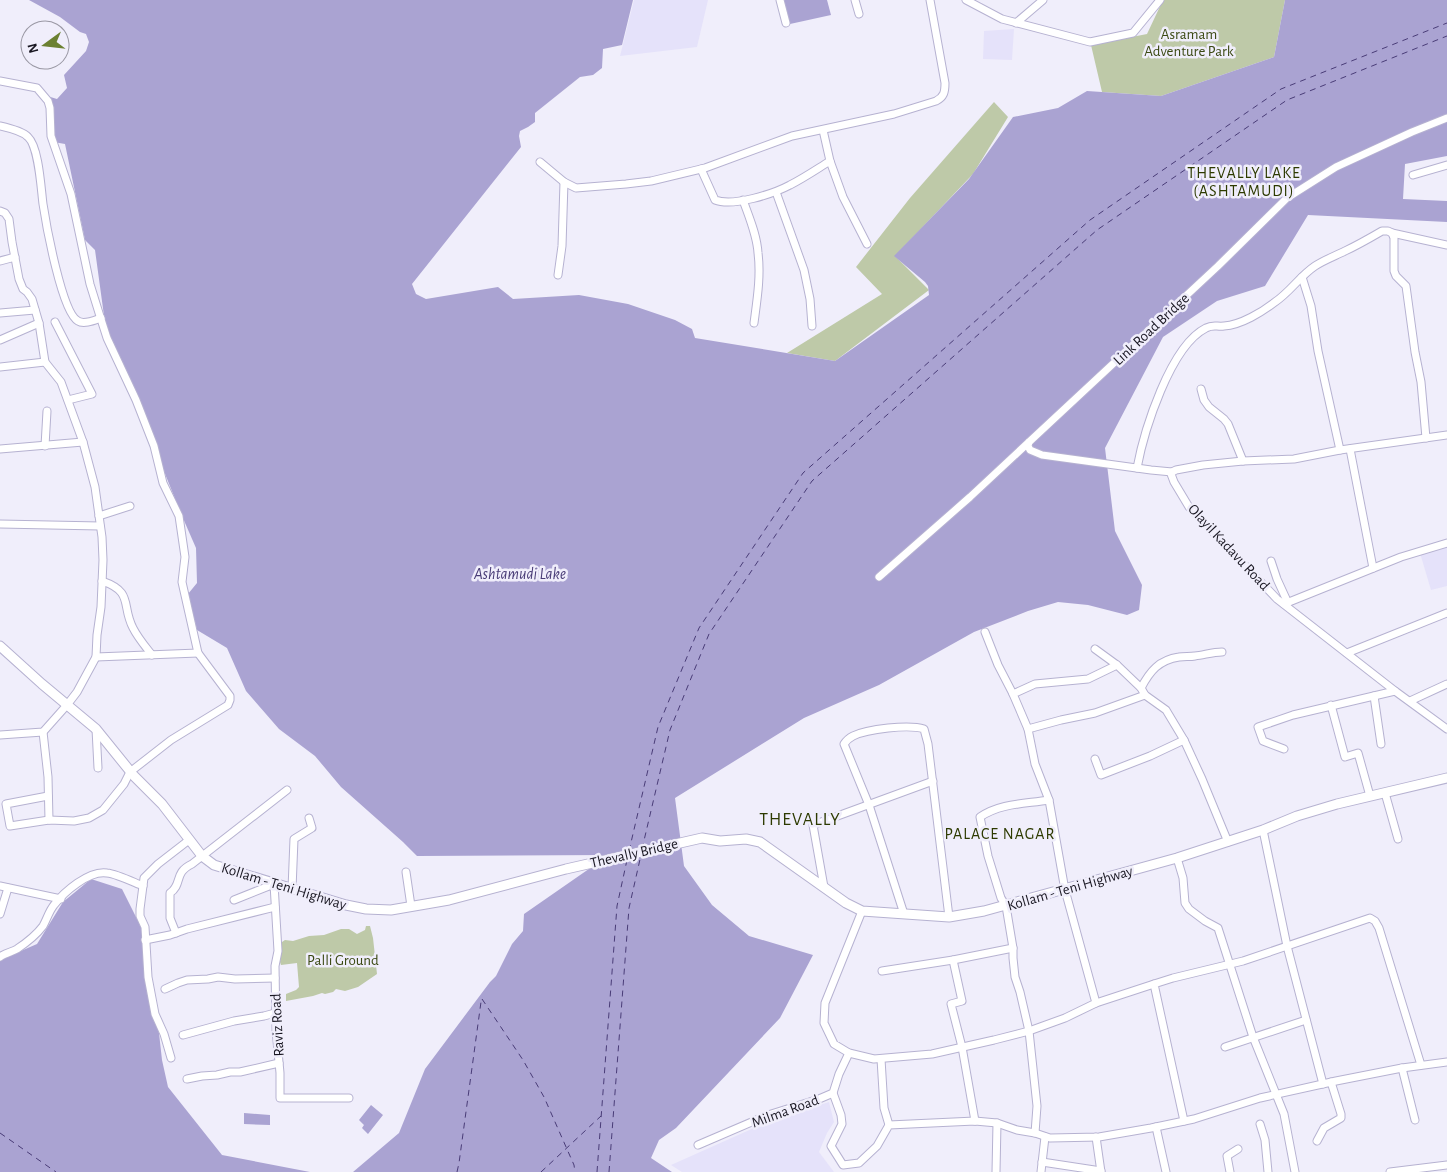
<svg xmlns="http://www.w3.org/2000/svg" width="1447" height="1172" font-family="'Alegreya Sans',sans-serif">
<rect width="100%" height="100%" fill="#f0eefb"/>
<g fill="#e5e2fa">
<path d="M634,0H708L697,47L620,56Z"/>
<path d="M1014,29L1012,60L983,59L984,31Z"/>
<path d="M1447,545V586L1431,590L1420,553Z"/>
<path d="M829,1102L834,1122L827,1133L819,1152L834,1172H682L671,1165L772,1120Z"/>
</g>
<g fill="#bec9a8">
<path d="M1163,0H1285L1274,57L1161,96L1102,92L1091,45L1147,34Z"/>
<path d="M994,102L1008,117L973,174L895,256L929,290L835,361L787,353L882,294L856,267L910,198Z"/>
<path d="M366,926H370L373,938L377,974L358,987L345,991L336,989L333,992L325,994L322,993L313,996L286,1001V994L296,990L299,987L297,963L281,965L280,962L282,942L285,940L293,941L309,936L324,935L341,929H349L357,934L365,930Z"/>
</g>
<g fill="#aaa3d2">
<path d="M29,0H633L622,45L603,49L602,68L593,75L580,77L535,113V122L528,127L520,131L519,136L521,147L412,284L416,294L426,299L498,287L513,299L579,295L628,304L675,320L692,329L695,338L835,361L929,295L928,286L925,282L894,256L969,179L1013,117L1058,108L1087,91L1161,96L1274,57L1285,0H1447V156L1405,164L1403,199L1447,201V222L1308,215L1265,286L1217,301L1163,337L1105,448L1115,531L1142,585L1139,610L1127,615L1088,605L1058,602L1028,611L974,632L879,685L804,718L675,798L684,866L712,905L749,936L813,955L780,1018L676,1128L659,1140L651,1158L672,1172H353L399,1133L425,1069L490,982L496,976L512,944L523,931L524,914L609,855L417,856L403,842L341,787L315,756L279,729L246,691L227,648L197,630L188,594L197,583L196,548L182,516L114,347L105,323L95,250L85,240L65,144L48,141L47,96L57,99L67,88L64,75L86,51L89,42L86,34L80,32L60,17Z"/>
<path d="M784,0H827L831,15L790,24Z"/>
<path d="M91,879L122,889L137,919L143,927L153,1015L159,1033L162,1060L168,1087L222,1155L310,1172H0V960L37,944L63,902Z"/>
<path d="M371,1105L383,1115L368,1134L362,1128L364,1125L359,1120Z"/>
<path d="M244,1113L270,1115V1125L244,1124Z"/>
</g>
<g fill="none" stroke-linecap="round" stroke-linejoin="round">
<g stroke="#493c77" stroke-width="1" stroke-dasharray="6 5" stroke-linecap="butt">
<path d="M642,849L670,730L709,634L812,481L1097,230L1287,100L1447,36"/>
<path d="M629,851L658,727L699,628L803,473L1090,220L1281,89L1447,23"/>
<path d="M482,999L523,1060L544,1097L574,1165L575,1172"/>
<path d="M0,1133L56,1172"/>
<path d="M457,1172L459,1163L481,1002"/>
<path d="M541,1172L601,1116"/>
<path d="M597,1172L617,906L627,860"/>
<path d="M609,1172L629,908L641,855"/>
</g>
<g stroke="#b6b2d1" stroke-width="9">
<g id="minor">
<path d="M780,0L786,23"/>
<path d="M855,0L859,14"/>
<path d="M966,0L1002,19L1090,42L1133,33L1160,0"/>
<path d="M1016,23L1043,0"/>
<path d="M0,81L37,88L48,101L50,108L51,136L71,194L90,284L99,313L107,338L136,400L154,446L163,483L179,516L185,557L182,582L198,653L230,696V700L228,705L171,740L130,772L124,784L103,810L89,818L74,821L49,820L10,826L6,804L48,796"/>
<path d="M0,126C9,128 22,131 28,137C39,147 41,189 43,204C46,224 62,313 78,321C84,325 95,320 101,318"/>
<path d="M823,130L830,161L843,197L867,244"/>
<path d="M540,162L564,182L576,188L626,184L651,181L705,168L792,136L894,114L936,101C944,97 945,92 945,83L930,0"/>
<path d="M701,169L715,200C733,207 773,194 790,185C804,178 817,169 830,161"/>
<path d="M1413,175L1447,165"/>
<path d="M776,192L804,270L810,299L812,326"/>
<path d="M743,200C749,217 757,235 758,253C761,276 757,300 754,323"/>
<path d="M0,211L5,213L9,219L12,242L19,279L23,289L27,292L32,299L39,323L45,362L61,382L83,442L95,487L102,537L103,560L101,607L97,635L96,657L77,692L67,705L43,732L0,735"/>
<path d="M1392,233L1447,245"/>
<path d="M0,261L15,257"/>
<path d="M558,275L562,246L564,182"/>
<path d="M1302,277L1311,306L1318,351L1340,450"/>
<path d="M0,313L35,310"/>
<path d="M55,322L92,394L68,400"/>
<path d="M0,340L39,323"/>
<path d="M0,367L45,362"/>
<path d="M1201,389L1204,400L1209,407L1224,419L1228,424L1243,461"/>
<path d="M1447,435L1340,450L1294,459L1243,461L1203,465L1176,470L1172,472L1171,474L1174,482L1189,507L1277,599L1395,691L1447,729"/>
<path d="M1029,442L1028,446L1030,450L1042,455L1151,470L1172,472"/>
<path d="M45,446L47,411"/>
<path d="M0,449L83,442"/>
<path d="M1350,449L1373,568"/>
<path d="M1137,468C1144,431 1170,346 1206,328C1213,324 1217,327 1224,326C1241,325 1262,312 1275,302C1290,292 1300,276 1315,266C1324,260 1335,256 1345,251C1358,245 1370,238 1382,231H1388L1392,233L1394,238V271L1396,276L1406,286L1415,352L1421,382L1426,438"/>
<path d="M99,516L130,506"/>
<path d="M0,524L100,526"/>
<path d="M1271,561L1277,579L1288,603"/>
<path d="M879,577L970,497L1218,266L1287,198L1336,167L1412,132L1447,118"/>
<path d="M102,581C134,592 121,605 133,628C138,638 145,646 152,655"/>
<path d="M1284,604L1401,557L1447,543"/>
<path d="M985,632L998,665L1013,694"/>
<path d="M1095,649L1117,665L1141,688L1145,695L1166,710L1184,740L1202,779L1228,842"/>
<path d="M1347,653L1447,613"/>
<path d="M96,657L198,653"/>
<path d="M1141,688C1150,671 1159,660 1179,657C1184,656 1190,657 1195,656C1204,655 1213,652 1222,652"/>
<path d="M1374,696L1381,744"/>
<path d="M1410,701L1447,684"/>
<path d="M1331,705L1345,757L1358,753L1370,796"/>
<path d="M96,729L98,768"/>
<path d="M1028,729L1061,720L1095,713L1145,695"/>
<path d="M43,732L48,777L49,820"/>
<path d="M1284,749L1263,741L1258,727L1293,715L1395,691"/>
<path d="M1095,759L1101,775L1150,756L1184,740"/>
<path d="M1385,793L1398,839"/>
<path d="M1263,830L1287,946L1323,1084"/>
<path d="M1177,858L1183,878L1185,903L1189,909L1205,921L1218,928L1253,1037L1284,1114L1295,1172"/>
<path d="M406,872L411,906"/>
<path d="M0,886L61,899"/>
<path d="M824,887L813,825L933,781"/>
<path d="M292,889L294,839L312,828L309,818"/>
<path d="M234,900L274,884L278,951L275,966L276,1030L280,1073V1098H349"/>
<path d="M862,911L825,1003L824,1023L834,1044L849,1053L874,1059L932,1054L994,1040L1029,1031L1065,1018L1096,1003L1065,890L1049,800L1035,764L1028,729L1013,694L1035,684L1088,679L1117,665"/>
<path d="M0,914L8,888"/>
<path d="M904,914L869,805L844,744C846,741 849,738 853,736C867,729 909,724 924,729L928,744L949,917"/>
<path d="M176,933L170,918V893C183,884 173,873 192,864L287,790"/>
<path d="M145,940L170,935L187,929L275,907"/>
<path d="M0,957C5,953 12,952 17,949C26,943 37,934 43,926C47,919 49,911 54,905C64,892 89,870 107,873C117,874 133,882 143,886"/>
<path d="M953,960L962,1001L951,1004L962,1047L975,1121"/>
<path d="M882,971L953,960L1013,948"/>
<path d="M165,989L178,983L187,980L208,979L218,977L235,979L275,978"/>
<path d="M1096,1003L1154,984"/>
<path d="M183,1035L234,1021L264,1016L275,1013"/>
<path d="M1225,1047L1306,1020"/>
<path d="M171,1058L164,1034L155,1014L148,977L145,927L140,916V909L144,878L158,864L189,840"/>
<path d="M881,1059L884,1108L889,1125"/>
<path d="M1402,1068L1415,1120"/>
<path d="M187,1079L202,1076L217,1075L230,1072H240L279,1063"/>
<path d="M833,1093L841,1115L842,1124L831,1146L843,1165L859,1163L877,1146L889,1125L975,1121L997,1123L1017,1130L1035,1133L1050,1138L1099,1137L1151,1128L1194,1119L1260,1098L1336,1081L1402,1068L1447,1062"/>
<path d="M1184,1121L1154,984L1173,978L1243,961L1370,918L1375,921L1379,928L1421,1065"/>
<path d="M1260,1124L1265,1140L1268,1172"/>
<path d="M1156,1127L1166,1172"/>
<path d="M1035,1133L1037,1106L1029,1031L1020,992L1015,977L1013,958V948L1006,906L1001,898L988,856L980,817C1001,803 1025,804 1049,800"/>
<path d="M1096,1137L1101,1172"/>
<path d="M1317,1141L1324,1128L1341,1118V1114L1331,1082"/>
<path d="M698,1145L768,1115L819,1099L833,1093L839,1074L849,1053"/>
<path d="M1042,1162L1101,1171"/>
<path d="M996,1172L997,1123"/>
<path d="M1041,1172L1045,1137"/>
<path d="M1230,1172L1227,1156L1238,1149"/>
<path d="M1390,1172L1447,1165"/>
</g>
</g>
<g stroke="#b6b2d1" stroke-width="11">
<path id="major" d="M0,646L42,684L96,729L134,776L162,804L202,856L214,865L346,905L366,909L391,910L449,900L566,869L702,838L720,841L746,839L760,842L846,903L862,911L949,917L984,911L1177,858L1263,830L1297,816L1337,804L1447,778"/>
</g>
<use href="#minor" stroke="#fff" stroke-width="7"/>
<use href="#major" stroke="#fff" stroke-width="9"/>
</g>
<g text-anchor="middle" stroke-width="5" stroke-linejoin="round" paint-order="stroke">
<g font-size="15" fill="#3b4913" stroke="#f0eefb">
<text x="1189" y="39">Asramam<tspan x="1189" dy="17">Adventure Park</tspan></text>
<text x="343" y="965">Palli Ground</text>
</g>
<g font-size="15" fill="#191722" stroke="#f0eefb">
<text transform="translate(1151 329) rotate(-43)" y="5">Link Road Bridge</text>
<text transform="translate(1229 547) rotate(47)" y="5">Olayil Kadavu Road</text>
<text transform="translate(634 853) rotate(-13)" y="5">Thevally Bridge</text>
<text transform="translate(284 886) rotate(17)" y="5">Kollam - Teni Highway</text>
<text transform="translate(1070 888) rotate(-16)" y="5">Kollam - Teni Highway</text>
<text transform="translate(277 1025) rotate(-93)" y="5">Raviz Road</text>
<text transform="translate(785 1111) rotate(-20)" y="5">Milma Road</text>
</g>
<g font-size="16" letter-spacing="1" fill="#2d3a00" stroke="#f0eefb">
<text x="1244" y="178">THEVALLY LAKE<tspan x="1244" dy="18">(ASHTAMUDI)</tspan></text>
<text x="1000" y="839">PALACE NAGAR</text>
</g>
<g font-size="16" font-style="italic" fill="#493c77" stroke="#f0eefb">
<text x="520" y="579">Ashtamudi Lake</text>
</g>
<g font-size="18" letter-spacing="1" fill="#2d3a00" stroke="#f0eefb">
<text x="800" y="825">THEVALLY</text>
</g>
</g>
<g transform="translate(45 45) rotate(255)"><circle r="24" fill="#f0eefb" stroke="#9a98a4"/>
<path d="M0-4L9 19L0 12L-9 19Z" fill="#6b8031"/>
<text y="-8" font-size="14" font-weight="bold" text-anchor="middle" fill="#191722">N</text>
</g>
</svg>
